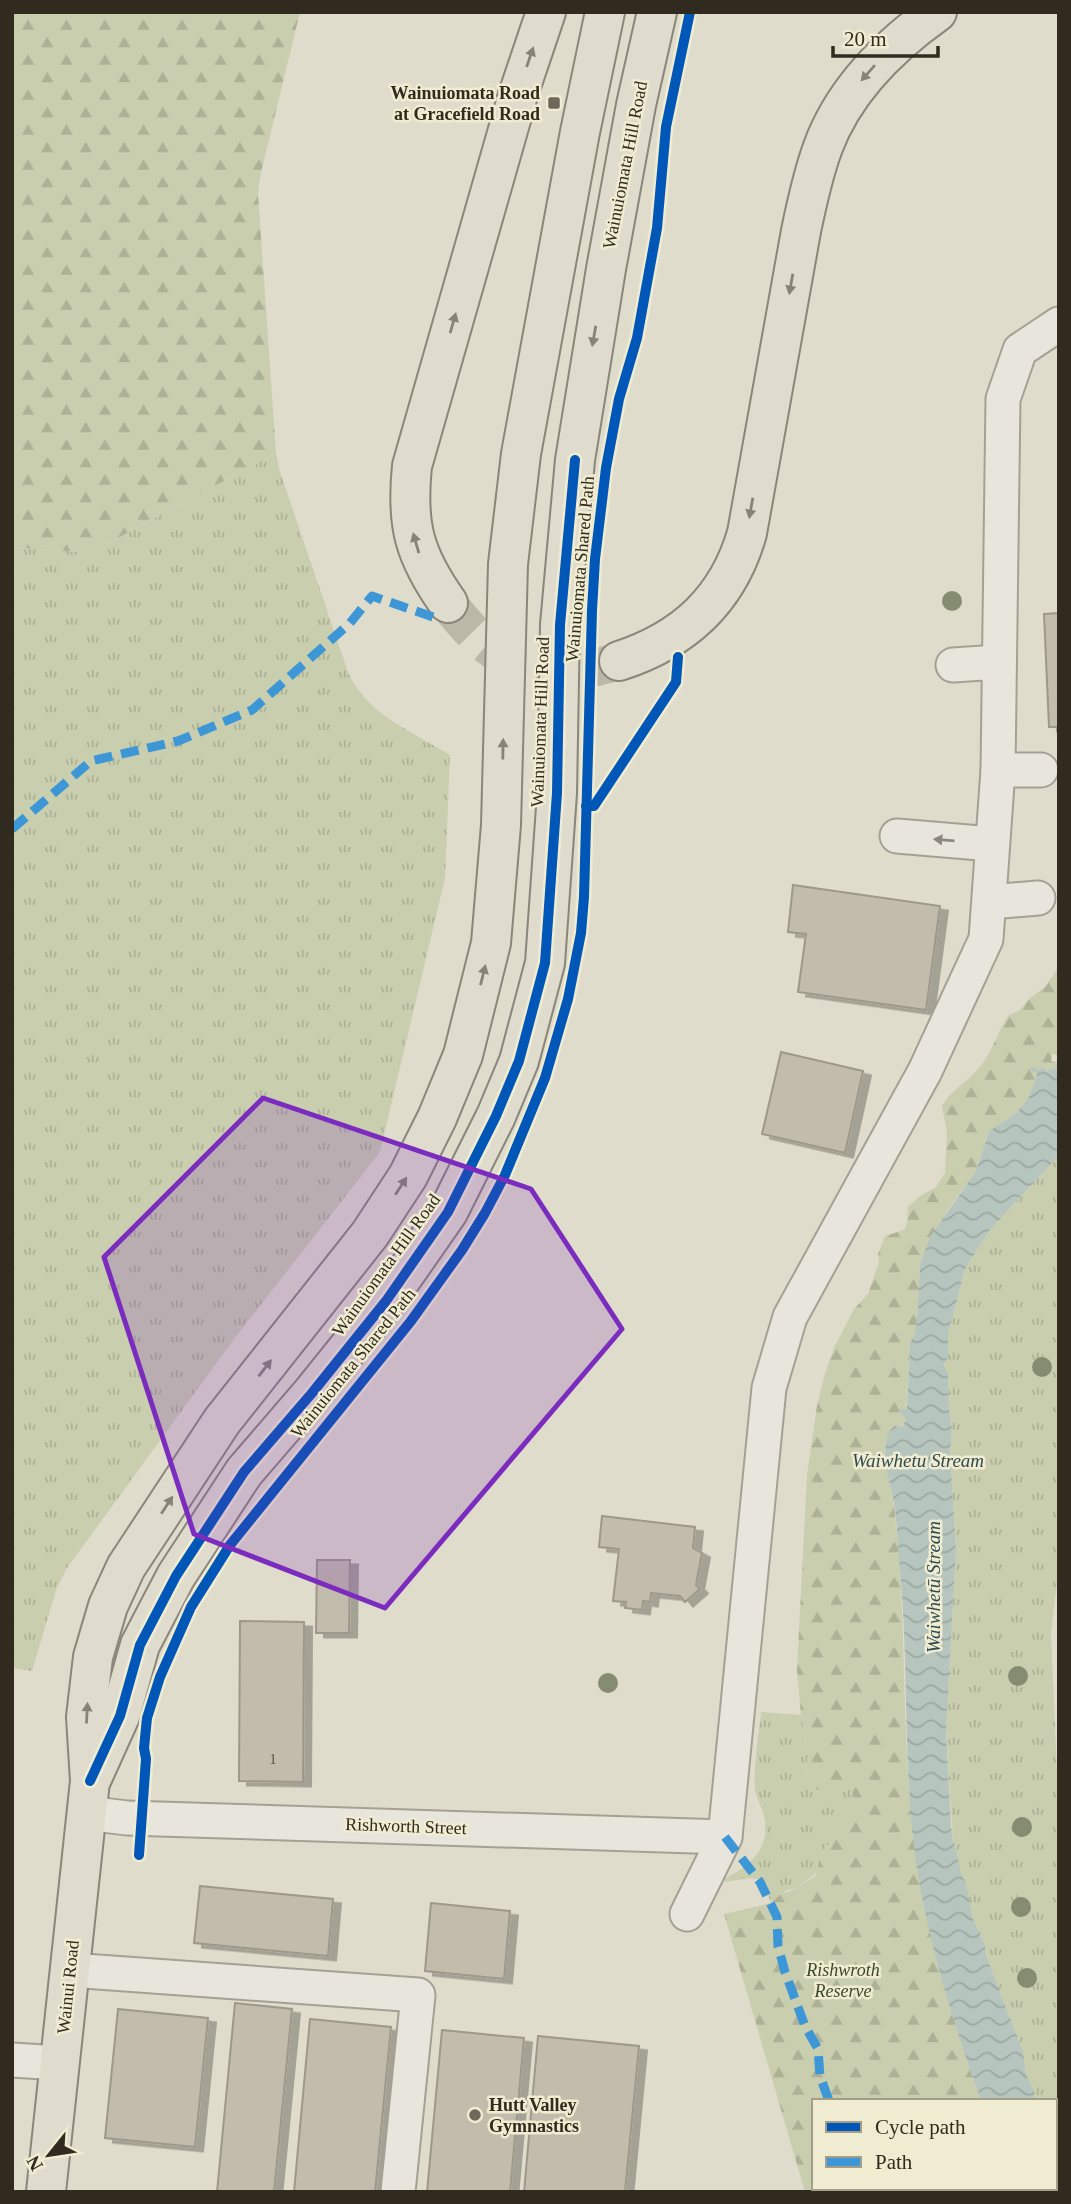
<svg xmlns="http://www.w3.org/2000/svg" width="1071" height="2204" font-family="'Times New Roman',serif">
<defs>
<pattern id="grass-tufts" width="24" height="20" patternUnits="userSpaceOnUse" patternTransform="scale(1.75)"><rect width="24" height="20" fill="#c9ceaf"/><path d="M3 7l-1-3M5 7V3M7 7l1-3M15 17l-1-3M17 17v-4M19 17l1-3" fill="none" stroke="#adb196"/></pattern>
<pattern id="forest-firs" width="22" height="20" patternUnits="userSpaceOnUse" patternTransform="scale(1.75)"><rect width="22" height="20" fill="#c9ceaf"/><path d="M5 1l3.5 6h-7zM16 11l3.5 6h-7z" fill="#adb196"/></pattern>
<pattern id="water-waves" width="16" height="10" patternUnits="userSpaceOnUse" patternTransform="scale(1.75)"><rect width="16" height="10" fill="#b6c5be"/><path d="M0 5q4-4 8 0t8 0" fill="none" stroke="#9da9a3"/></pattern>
<filter id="shadow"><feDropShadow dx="8" dy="4.5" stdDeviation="0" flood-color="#0004"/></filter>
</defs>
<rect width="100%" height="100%" fill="#dfdccb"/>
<g fill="url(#grass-tufts)">
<path d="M276,453L280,472L348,672C366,714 413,732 450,755L445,878L380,1152L234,1339L67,1568L57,1587L32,1671L12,1668V547L90,553Z"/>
<path d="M1059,1155V1567L1051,1633L1059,1820V2189L1055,2178V2101H1035L1034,2091L1026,2074L1023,2052L985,1953C985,1941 976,1928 972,1917C967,1903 966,1888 961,1874C957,1863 959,1852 953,1842L946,1732L956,1550L950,1451L952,1429L949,1409L948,1374L942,1364L948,1358V1335L965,1269L989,1231Z"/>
<path d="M761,1712L801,1715L808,1754L806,1773L843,1786L850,1785L854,1797L849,1821L819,1855L818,1871L798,1888L787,1890L771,1903L762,1880L749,1878L725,1882L724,1879C749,1867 772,1847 764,1816C762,1807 756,1798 755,1789C753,1770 759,1733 761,1712Z"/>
</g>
<g fill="url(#forest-firs)">
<path d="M12,12H300L260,177L258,194L276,453L90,553L12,547Z"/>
<path d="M1059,966V1055L1052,1054L1051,1061L1058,1062L1059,1070H1030L1036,1073L1037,1076L1028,1099L1016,1113L989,1131L976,1171L947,1211L920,1265L917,1320L914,1337L910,1342L906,1420L886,1447L884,1455C887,1472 892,1489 894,1507C908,1617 900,1729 914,1840C925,1929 951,2016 981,2101H814V2188H1012L1013,2192H805L724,1914L771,1903L781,1894L798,1888L815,1876L818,1871L819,1855L831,1842L832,1832L849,1820L854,1797L850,1785L828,1790L812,1789L806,1773L808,1754L801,1715L797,1670L807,1475L817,1406L824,1377L834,1348L854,1309L868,1294L879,1262L878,1254L885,1236L904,1230L907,1223L908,1207L920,1196L936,1187L945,1173L947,1133L942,1106C951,1090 966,1083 978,1069C992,1053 997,1032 1009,1015L1019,1011L1029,999L1046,986Z"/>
</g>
<path fill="url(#water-waves)" d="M1031,1067L1039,1070L1043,1068L1047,1071L1054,1068L1059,1070V1155L989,1231L965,1269L948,1335V1358L943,1364L948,1374L949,1409L952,1429L950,1452L956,1550L946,1732L951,1825L953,1842L956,1848L961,1874L965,1881L973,1919L985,1946V1953L1023,2052L1026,2074L1034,2091L1035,2101H981C951,2016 923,1928 913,1838C904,1753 908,1668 901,1583C898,1557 898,1529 894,1503C889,1474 880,1461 889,1431L895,1426L902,1427L906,1420L905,1417L899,1412L900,1409H907L910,1342L914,1337L917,1320L920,1265L930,1237L976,1171L989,1131L1016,1113L1028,1099L1037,1076L1036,1073L1030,1070Z"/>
<g fill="#c2bcac" stroke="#9e988b" stroke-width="2" filter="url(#shadow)">
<path d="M1059,613V727H1049L1044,614Z"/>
<path d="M793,885L940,906L926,1010L798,992L806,934L788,932Z"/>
<path d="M781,1052L863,1071L845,1153L762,1134Z"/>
<path d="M602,1516L695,1527L693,1548L702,1553L696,1585L700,1589L685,1602L680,1596L651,1593L650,1602L643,1601L642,1610L625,1608L626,1602L613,1601L619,1549L599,1547Z"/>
<path d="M317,1560H350L349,1633H316Z"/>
<path d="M240,1621L304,1622L303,1782L239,1781Z"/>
<path d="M200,1886L333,1899L328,1956L194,1943Z"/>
<path d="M431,1903L510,1911L504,1979L425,1971Z"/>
<path d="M235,2003L292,2009L274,2192H217Z"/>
<path d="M118,2009L208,2018L195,2147L105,2138Z"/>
<path d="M310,2019L391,2027L375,2192H294Z"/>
<path d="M442,2030L524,2038L510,2192H427Z"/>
<path d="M538,2036L639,2046L625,2192H524Z"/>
</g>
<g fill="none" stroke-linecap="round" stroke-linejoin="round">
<path stroke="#bcb8a8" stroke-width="38" stroke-dasharray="38 19" stroke-linecap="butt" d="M448,603C496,667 540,686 619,661"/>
<g stroke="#a4a194" stroke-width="37">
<g id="minor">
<path d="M953,665L999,662"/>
<path d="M998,770H1041"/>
<path d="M897,836L992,844"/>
<path d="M990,902L1038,898"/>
<path d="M86,1813L127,1818L725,1837"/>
<path d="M687,1914L725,1837L769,1388L790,1317L925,1071L986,939L998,770L1003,399L1020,350L1059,324"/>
<path d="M70,1970L418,1995L398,2192"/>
<path d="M12,2060L60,2063"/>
</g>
</g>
<g stroke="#8a867b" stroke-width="42">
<g id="major">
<path d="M448,603C414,555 406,525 412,466L518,95L546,12"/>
<path d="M619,661C684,640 728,600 747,533L801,231C807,202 813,174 823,147C844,90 889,46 937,12"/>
<path d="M92,1778L120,1716L140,1645L176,1576L244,1472L312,1393L386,1301L448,1212L496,1116L519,1061L545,963L557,793L560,625L575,460L606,269L636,105L657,12"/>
<path d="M46,2192L90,1781L86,1717L93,1657L108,1606L126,1567L222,1421L370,1234L408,1176L437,1118L463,1055L491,943L501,825L508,564L521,454L580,132L605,12"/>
</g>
</g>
<use href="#minor" stroke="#e8e6dc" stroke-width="33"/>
<use href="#major" stroke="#dfdcce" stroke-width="38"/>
<g stroke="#3d96d5" stroke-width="9" stroke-dasharray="18 9" stroke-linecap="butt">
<path d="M12,829L91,761L178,741L252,710L350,623L372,596L433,617"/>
<path d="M725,1837L760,1882L777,1917L778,1946L785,1972L805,2026L818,2049L820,2076L829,2101"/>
<path d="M901,2188L904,2192"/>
</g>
<g stroke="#f0ecd1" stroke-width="15">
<g id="cycleway">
<path d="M586,806H594L676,682L678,657"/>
<path d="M90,1781L120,1716L140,1645L176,1576L244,1472L312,1393L386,1301L448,1212L496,1116L519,1061L545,963L557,793L560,625L575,460"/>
<path d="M139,1855L146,1759L144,1748L147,1718L160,1677L191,1607L230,1545L411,1321L462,1250L485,1213L505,1175L545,1078L568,999L581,933L584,897L592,610L595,559L606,468L619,399L637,338L657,228L666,127L690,12"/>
</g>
</g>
<use href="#cycleway" stroke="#0057b8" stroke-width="10"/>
</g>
<g fill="#858c71">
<circle cx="952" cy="601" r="10"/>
<circle cx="1042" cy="1367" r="10"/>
<circle cx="1018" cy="1676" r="10"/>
<circle cx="608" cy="1683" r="10"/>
<circle cx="1022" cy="1827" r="10"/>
<circle cx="1021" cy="1907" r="10"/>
<circle cx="1027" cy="1978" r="10"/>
</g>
<defs><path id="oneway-solid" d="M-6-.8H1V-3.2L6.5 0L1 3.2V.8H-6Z" transform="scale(1.75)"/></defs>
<g fill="#888376">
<use href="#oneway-solid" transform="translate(530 57) rotate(-71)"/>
<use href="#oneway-solid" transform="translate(868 73) rotate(131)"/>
<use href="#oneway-solid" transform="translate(791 284) rotate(100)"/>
<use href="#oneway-solid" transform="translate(453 323) rotate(-74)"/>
<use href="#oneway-solid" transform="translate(594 336) rotate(100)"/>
<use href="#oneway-solid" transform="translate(751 508) rotate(100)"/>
<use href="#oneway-solid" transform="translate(416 543) rotate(-106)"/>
<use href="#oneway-solid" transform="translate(503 749) rotate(-89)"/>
<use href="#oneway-solid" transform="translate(483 975) rotate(-76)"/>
<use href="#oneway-solid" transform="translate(401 1186) rotate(-57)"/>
<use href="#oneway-solid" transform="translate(265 1368) rotate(-52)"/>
<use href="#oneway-solid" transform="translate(167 1505) rotate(-57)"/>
<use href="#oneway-solid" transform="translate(87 1713) rotate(-87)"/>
</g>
<use fill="#8c887d" href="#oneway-solid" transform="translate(944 840) rotate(-175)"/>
<path fill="#7b2cbf" fill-opacity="0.2" stroke="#7b2cbf" stroke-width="5" stroke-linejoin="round" d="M263,1098L531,1189L622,1329L385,1608L194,1534L104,1257Z"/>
<g fill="#6e685b" stroke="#f0ecd1" stroke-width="2.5">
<rect x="547" y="96" width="14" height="14" rx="3.5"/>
<circle cx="475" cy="2115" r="7"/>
</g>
<g text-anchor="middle" stroke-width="5" stroke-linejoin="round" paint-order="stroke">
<g font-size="14" fill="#554e42">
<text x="273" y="1764">1</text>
</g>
<g font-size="18" font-weight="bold" fill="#312a1e" stroke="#f0ecd1" text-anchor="end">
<text x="540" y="99">Wainuiomata Road<tspan x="540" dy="21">at Gracefield Road</tspan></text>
<text x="489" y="2111" text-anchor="start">Hutt Valley<tspan x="489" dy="21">Gymnastics</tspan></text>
</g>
<g font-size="18" fill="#312a1e" stroke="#f0ecd1">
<text transform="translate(625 165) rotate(-79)" y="6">Wainuiomata Hill Road</text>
<text transform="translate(580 569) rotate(-85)" y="6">Wainuiomata Shared Path</text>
<text transform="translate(540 722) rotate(-88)" y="6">Wainuiomata Hill Road</text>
<text transform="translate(386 1265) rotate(-54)" y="6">Wainuiomata Hill Road</text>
<text transform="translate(353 1363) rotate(-51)" y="6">Wainuiomata Shared Path</text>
<text transform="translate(406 1826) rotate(2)" y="6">Rishworth Street</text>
<text transform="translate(68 1987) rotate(-84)" y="6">Wainui Road</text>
</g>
<g font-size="18" font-style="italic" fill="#3c4a27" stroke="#f0ecd1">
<text x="843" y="1976">Rishwroth<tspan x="843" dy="21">Reserve</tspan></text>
</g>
<g font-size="19" font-style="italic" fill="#2f4b4f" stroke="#f0ecd1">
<text x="918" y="1467">Waiwhetu Stream</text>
<text transform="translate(933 1587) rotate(-90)" y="7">Waiwhetū Stream</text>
</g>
</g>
<rect width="1071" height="2204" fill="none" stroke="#312a1e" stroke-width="28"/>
<rect x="812" y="2099" width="245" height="91" fill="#f0ecd1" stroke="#a49e89" stroke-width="2"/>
<rect x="826" y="2122" width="35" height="10" fill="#0057b8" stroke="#a49e89" stroke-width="2"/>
<text x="875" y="2134" font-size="21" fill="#312a1e">Cycle path</text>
<rect x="826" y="2157" width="35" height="10" fill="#3d96d5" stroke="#a49e89" stroke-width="2"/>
<text x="875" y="2169" font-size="21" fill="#312a1e">Path</text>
<g transform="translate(49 2155) rotate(240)" stroke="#f0ecd1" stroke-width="5" paint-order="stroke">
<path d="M0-5L12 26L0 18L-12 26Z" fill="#312a1e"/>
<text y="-10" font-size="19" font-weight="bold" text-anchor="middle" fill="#312a1e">N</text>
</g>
<path d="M833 46v10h105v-10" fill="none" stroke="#312a1e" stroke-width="3.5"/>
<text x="844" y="46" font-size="21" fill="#312a1e" stroke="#f0ecd1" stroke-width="5" paint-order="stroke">20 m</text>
</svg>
